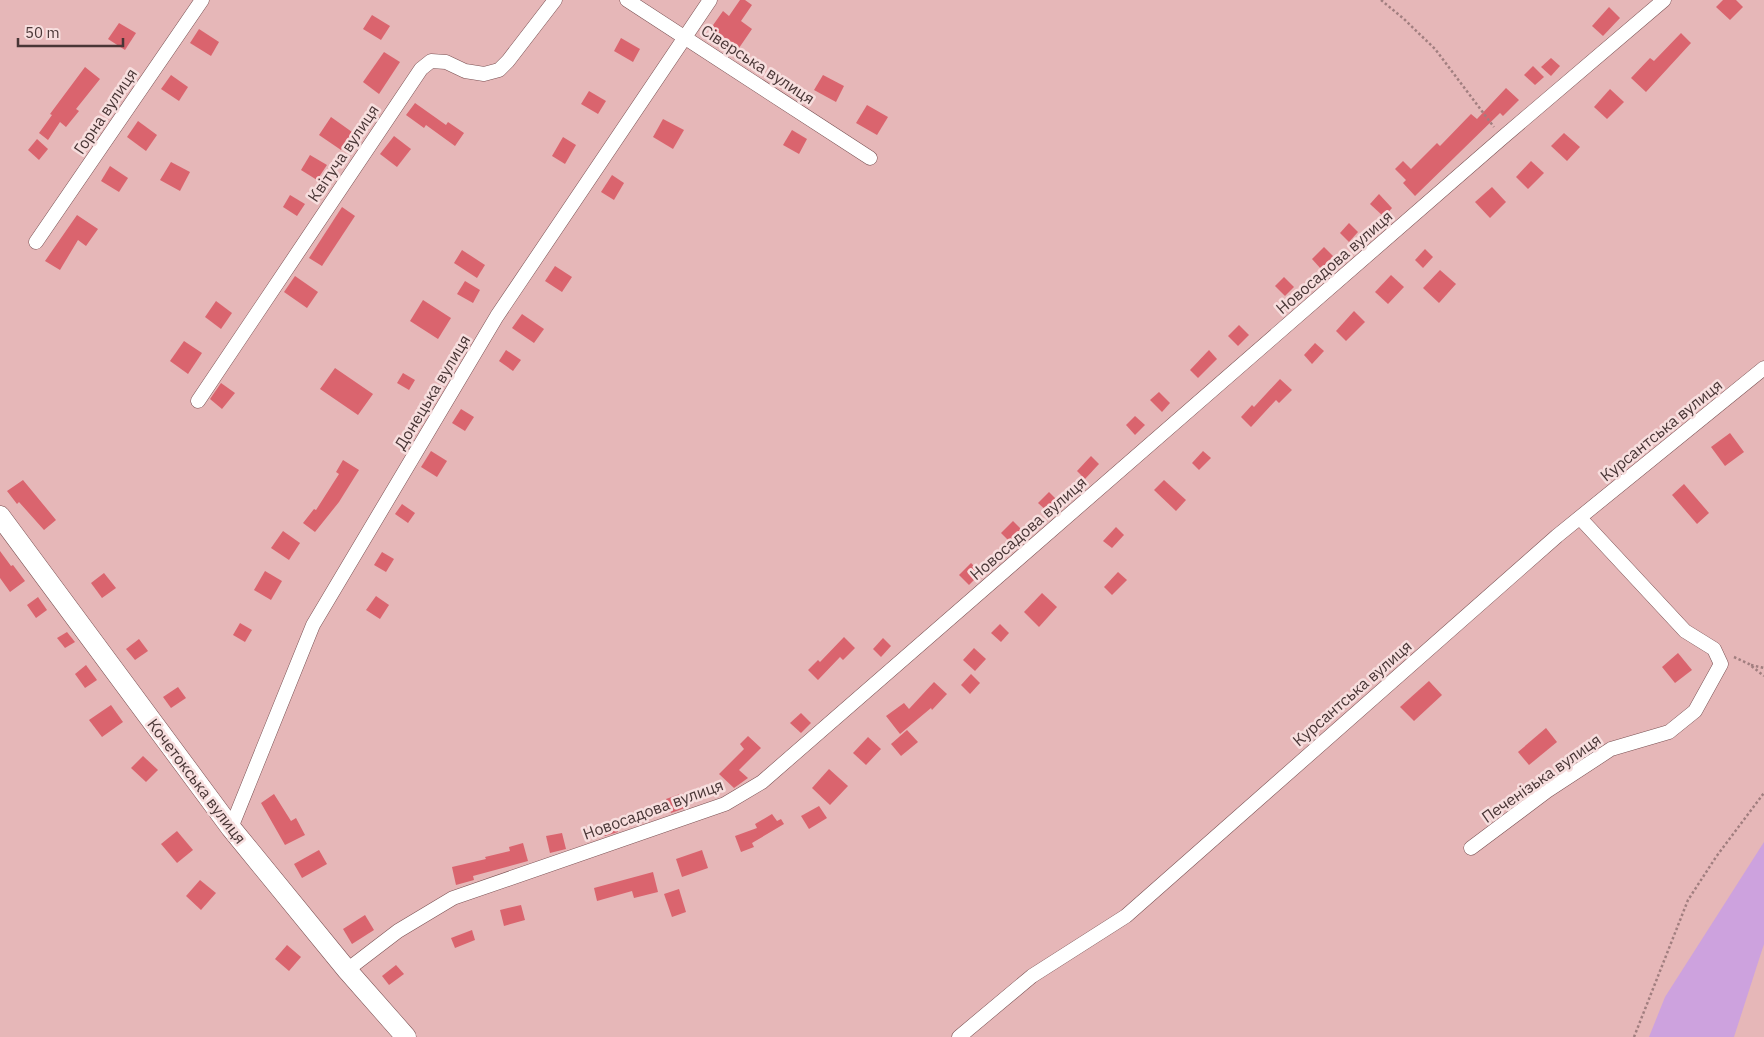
<svg xmlns="http://www.w3.org/2000/svg" width="1764" height="1037" font-family="'IBM Plex Sans',sans-serif">
<rect width="100%" height="100%" fill="#e6b7b8"/>
<path fill="#cda2de" d="M1764,842V944L1734,1037H1649L1665,997Z"/>
<g fill="#da646e">
<path d="M740,0H745L752,5L741,21L752,29L739,48L711,28L723,11L729,16Z"/>
<path d="M1723,0H1736L1743,7L1730,20L1716,7Z"/>
<path d="M1609,7L1620,18L1603,36L1592,26Z"/>
<path d="M372,15L390,26L381,40L363,29Z"/>
<path d="M119,23L136,33L125,50L108,39Z"/>
<path d="M199,29L219,42L211,56L190,43Z"/>
<path d="M1681,33L1691,43L1646,92L1631,78L1650,58L1654,61Z"/>
<path d="M621,38L640,49L633,62L614,51Z"/>
<path d="M384,52L400,62L379,94L363,82Z"/>
<path d="M1551,58L1560,66L1551,76L1541,67Z"/>
<path d="M1533,66L1544,77L1535,85L1524,75Z"/>
<path d="M85,67L100,79L76,109L79,111L66,127L60,122L48,140L39,133L52,115L50,114Z"/>
<path d="M171,75L188,87L179,101L161,89Z"/>
<path d="M823,75L844,86L836,102L814,90Z"/>
<path d="M1506,88L1519,100L1503,116L1500,113L1415,196L1403,183L1406,180L1395,169L1403,161L1411,169L1437,143L1440,146L1471,114L1477,119Z"/>
<path d="M1610,89L1624,102L1607,119L1594,107Z"/>
<path d="M589,91L606,101L598,114L581,104Z"/>
<path d="M415,103L446,125L448,122L464,133L455,146L426,125L424,128L406,115Z"/>
<path d="M867,105L888,117L877,135L856,123Z"/>
<path d="M331,117L352,132L341,150L319,135Z"/>
<path d="M663,119L684,130L673,149L653,137Z"/>
<path d="M138,121L157,135L146,151L127,137Z"/>
<path d="M792,130L807,139L799,154L783,145Z"/>
<path d="M1564,133L1580,147L1567,161L1551,146Z"/>
<path d="M394,136L411,149L397,167L380,154Z"/>
<path d="M563,137L576,145L565,164L552,156Z"/>
<path d="M37,139L48,149L39,160L28,150Z"/>
<path d="M310,155L327,165L317,180L301,170Z"/>
<path d="M1531,161L1544,173L1528,189L1516,177Z"/>
<path d="M171,162L190,172L180,191L160,180Z"/>
<path d="M110,166L128,178L119,192L101,181Z"/>
<path d="M612,175L624,183L614,200L601,192Z"/>
<path d="M1492,187L1506,202L1490,218L1475,202Z"/>
<path d="M1379,194L1392,208L1384,217L1370,204Z"/>
<path d="M290,195L305,204L297,216L283,207Z"/>
<path d="M342,207L355,216L322,266L309,258Z"/>
<path d="M77,215L98,229L86,246L78,240L60,270L45,261Z"/>
<path d="M1349,223L1358,232L1349,242L1340,233Z"/>
<path d="M1324,247L1333,256L1321,269L1312,259Z"/>
<path d="M1425,249L1433,257L1423,268L1415,260Z"/>
<path d="M462,250L485,265L477,278L454,263Z"/>
<path d="M555,266L572,277L562,292L545,281Z"/>
<path d="M1440,270L1456,284L1439,303L1423,288Z"/>
<path d="M1391,275L1404,287L1388,304L1375,292Z"/>
<path d="M295,276L318,292L307,308L284,292Z"/>
<path d="M1284,277L1294,287L1285,296L1275,286Z"/>
<path d="M465,281L480,290L473,303L457,294Z"/>
<path d="M423,300L451,318L438,339L410,321Z"/>
<path d="M216,301L232,313L221,329L205,317Z"/>
<path d="M1354,311L1365,322L1346,341L1336,331Z"/>
<path d="M522,314L544,329L534,343L512,328Z"/>
<path d="M1239,325L1249,335L1238,346L1228,336Z"/>
<path d="M184,341L202,353L188,374L170,361Z"/>
<path d="M1315,343L1324,351L1312,364L1304,355Z"/>
<path d="M506,350L521,360L513,371L499,361Z"/>
<path d="M1209,350L1217,359L1198,378L1190,370Z"/>
<path d="M335,368L373,394L358,415L320,389Z"/>
<path d="M403,373L415,380L409,390L397,383Z"/>
<path d="M1280,379L1292,390L1279,403L1276,400L1251,427L1241,417L1252,405L1254,407Z"/>
<path d="M221,383L235,393L222,409L210,399Z"/>
<path d="M1159,392L1170,403L1162,412L1150,400Z"/>
<path d="M461,409L474,417L465,431L452,423Z"/>
<path d="M1135,416L1145,425L1135,435L1126,425Z"/>
<path d="M1730,433L1744,452L1725,466L1711,447Z"/>
<path d="M431,451L447,461L437,477L421,467Z"/>
<path d="M1203,451L1211,458L1199,470L1192,463Z"/>
<path d="M1091,456L1099,464L1085,479L1077,471Z"/>
<path d="M343,460L359,470L339,502L315,532L303,523L314,509L316,510L339,474L336,472Z"/>
<path d="M23,480L56,520L44,530L19,502L17,504L7,491Z"/>
<path d="M1164,480L1186,500L1176,511L1154,490Z"/>
<path d="M1684,484L1709,513L1697,524L1672,495Z"/>
<path d="M1049,492L1059,502L1049,513L1038,503Z"/>
<path d="M402,504L415,513L408,523L395,514Z"/>
<path d="M1013,521L1022,530L1010,542L1001,533Z"/>
<path d="M1116,527L1124,535L1112,548L1103,541Z"/>
<path d="M283,531L300,543L289,560L271,548Z"/>
<path d="M0,551L11,566L13,565L25,581L10,592L0,578Z"/>
<path d="M382,552L394,559L386,572L374,565Z"/>
<path d="M971,563L981,573L969,585L959,575Z"/>
<path d="M265,571L282,581L271,600L254,590Z"/>
<path d="M1118,572L1127,580L1112,595L1104,587Z"/>
<path d="M104,573L116,588L102,598L91,583Z"/>
<path d="M1042,593L1057,607L1039,627L1024,612Z"/>
<path d="M376,596L389,605L380,619L366,610Z"/>
<path d="M38,597L47,610L36,618L27,605Z"/>
<path d="M240,623L252,630L245,642L233,635Z"/>
<path d="M1000,624L1009,633L1001,642L991,633Z"/>
<path d="M67,632L75,642L65,648L57,638Z"/>
<path d="M844,637L855,648L843,660L840,657L818,680L808,670L818,660L820,662Z"/>
<path d="M883,638L891,646L881,657L873,649Z"/>
<path d="M139,639L148,651L135,660L126,649Z"/>
<path d="M974,648L986,659L975,671L963,660Z"/>
<path d="M1678,653L1692,670L1675,683L1662,667Z"/>
<path d="M86,665L97,680L85,688L75,674Z"/>
<path d="M971,674L980,683L970,694L961,685Z"/>
<path d="M1429,681L1442,695L1414,721L1400,707Z"/>
<path d="M934,682L947,694L932,710L931,708L900,734L886,716L904,703L909,709Z"/>
<path d="M178,687L186,698L171,708L163,697Z"/>
<path d="M111,705L123,722L102,737L89,720Z"/>
<path d="M801,713L811,723L801,733L790,723Z"/>
<path d="M1546,728L1557,742L1529,765L1518,752Z"/>
<path d="M907,730L918,742L901,756L891,744Z"/>
<path d="M748,736L761,748L739,770L748,778L734,788L719,774L744,749L740,744Z"/>
<path d="M868,737L881,749L866,765L853,753Z"/>
<path d="M143,756L158,770L146,782L131,768Z"/>
<path d="M829,769L848,786L830,805L812,788Z"/>
<path d="M274,794L291,821L296,818L305,835L285,845L261,803Z"/>
<path d="M680,794L685,808L671,813L666,799Z"/>
<path d="M819,806L827,818L809,829L801,816Z"/>
<path d="M772,814L777,821L781,819L784,824L752,843L754,847L741,852L735,836L757,828L755,824Z"/>
<path d="M615,820L618,832L605,836L601,823Z"/>
<path d="M177,831L193,850L177,863L161,844Z"/>
<path d="M562,833L566,849L550,853L546,836Z"/>
<path d="M523,843L528,861L473,876L474,880L456,885L452,867L486,859L485,857L510,851L509,847Z"/>
<path d="M319,850L327,864L302,878L294,864Z"/>
<path d="M702,850L708,868L682,877L676,859Z"/>
<path d="M653,872L658,892L634,898L632,891L597,901L594,888Z"/>
<path d="M200,880L216,893L201,910L186,896Z"/>
<path d="M679,889L686,912L672,917L664,894Z"/>
<path d="M521,905L525,920L504,926L500,910Z"/>
<path d="M365,915L374,930L352,944L343,929Z"/>
<path d="M472,930L475,940L455,948L451,938Z"/>
<path d="M287,945L301,957L289,971L275,959Z"/>
<path d="M396,965L404,974L389,985L382,976Z"/>
</g>
<g fill="none" stroke-linecap="round" stroke-linejoin="round">
<g stroke="#7a5153" stroke-width="15">
<g id="minor">
<path d="M627,0L870,158"/>
<path d="M36,242L202,0"/>
<path d="M198,401L421,69L431,61L446,62L465,71L484,74L499,70L508,61L555,0"/>
<path d="M231,828L313,625L497,316L710,0"/>
<path d="M1471,848L1547,791L1611,749L1669,732L1695,711L1721,664L1714,649L1685,631L1580,518"/>
<path d="M347,970L398,931L453,898L725,804L762,782L1502,138L1664,0"/>
<path d="M959,1037L1032,976L1126,916L1557,536L1764,368"/>
</g>
</g>
<g stroke="#7a5153" stroke-width="21">
<path id="secondary" d="M0,516L231,828L347,970L406,1037"/>
</g>
<g stroke="#a17e7f" stroke-width="2.5" stroke-dasharray="2.5 2.5" stroke-linecap="butt">
<path d="M1381,0L1404,19L1435,49L1494,127"/>
<path d="M1734,657L1749,664L1764,676"/>
<path d="M1751,665L1764,668"/>
<path d="M1634,1037L1688,900L1716,857L1764,793"/>
</g>
<use href="#minor" stroke="#fff" stroke-width="14"/>
<use href="#secondary" stroke="#fff" stroke-width="20"/>
</g>
<g text-anchor="middle" stroke-width="5" stroke-linejoin="round" paint-order="stroke">
<g font-size="16" fill="#493636" stroke="#f7dede">
<text transform="translate(758 64) rotate(33)" y="6">Сіверська вулиця</text>
<text transform="translate(105 111) rotate(-56)" y="6">Горна вулиця</text>
<text transform="translate(343 153) rotate(-56)" y="6">Квітуча вулиця</text>
<text transform="translate(1334 262) rotate(-41)" y="6">Новосадова вулиця</text>
<text transform="translate(432 392) rotate(-59)" y="6">Донецька вулиця</text>
<text transform="translate(1661 430) rotate(-39)" y="6">Курсантська вулиця</text>
<text transform="translate(1028 528) rotate(-41)" y="6">Новосадова вулиця</text>
<text transform="translate(1352 693) rotate(-41)" y="6">Курсантська вулиця</text>
<text transform="translate(1541 778) rotate(-35)" y="6">Печенізька вулиця</text>
<text transform="translate(197 781) rotate(53)" y="6">Кочетокська вулиця</text>
<text transform="translate(653 809) rotate(-20)" y="6">Новосадова вулиця</text>
</g>
</g>
<path d="M18 38v8h105v-8" fill="none" stroke="#493636" stroke-width="2.5"/>
<text x="25" y="38" font-size="15" fill="#493636" stroke="#f7dede" stroke-width="4" paint-order="stroke">50 m</text>
</svg>
